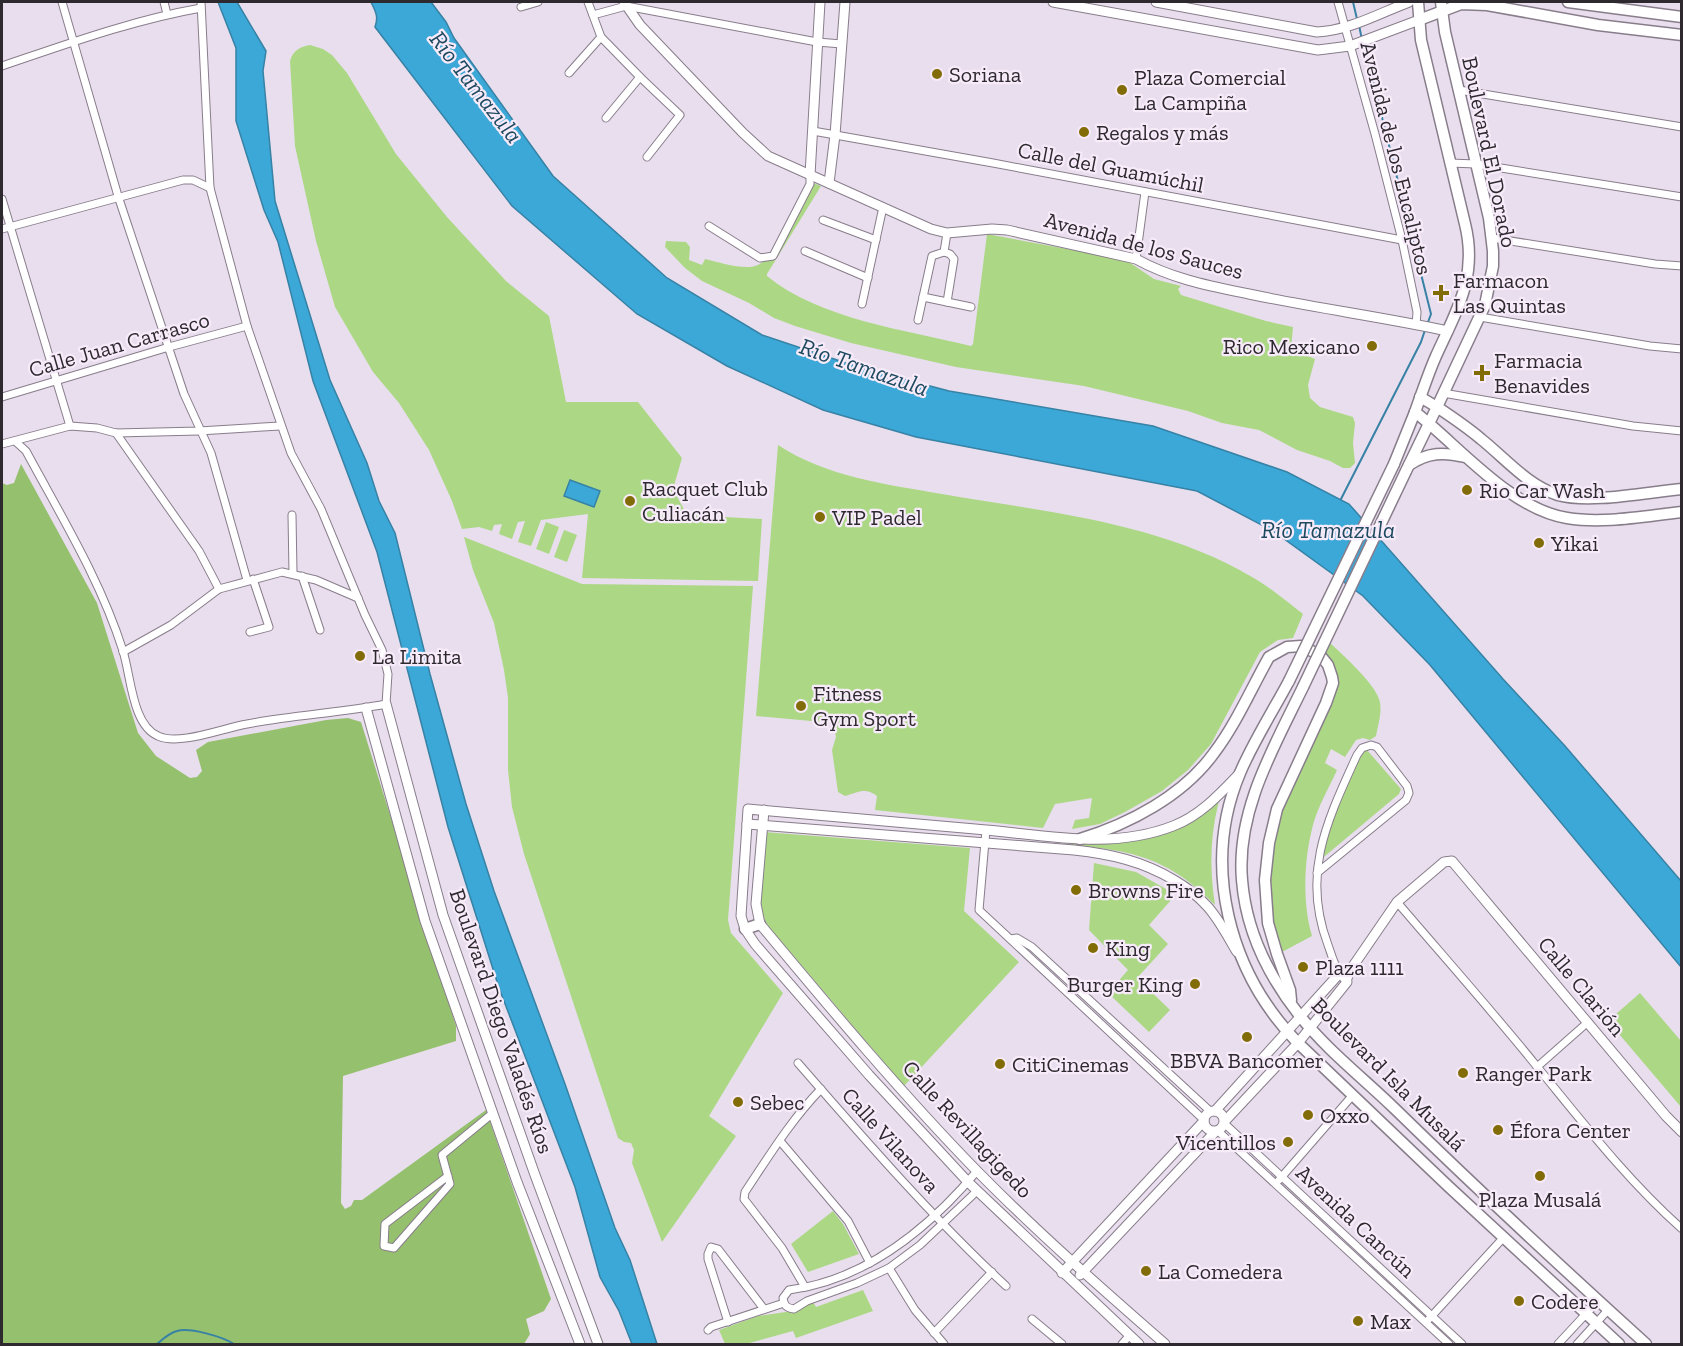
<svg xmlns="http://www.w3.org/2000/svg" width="1683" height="1346" font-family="'Zilla Slab',serif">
<rect width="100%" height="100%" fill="#e9deed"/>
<g fill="#acd886">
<path d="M310,45L323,49L332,55L347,73L396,154L447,217L506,281L549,316L566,402H638L682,458L673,489L687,515L762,519L758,581L582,578L588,514L541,520L531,546L518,542L525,521L518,522L512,539L499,534L502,524L494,525L492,531L479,527L462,529L452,501L429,450L399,403L373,372L335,307L316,241L295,146L290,61C293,50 300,47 310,45Z"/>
<path d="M813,183L821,186L767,274V276C819,319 906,330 971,346L973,344L987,234L1126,260L1154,279L1181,286L1178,289L1181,295L1266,321L1293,327L1291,349L1315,359L1308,385L1310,398L1320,407L1353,417L1355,423L1353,443L1355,463L1350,468H1343L1330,461L1297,450L1259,430L1222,423L1188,411L1084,386L956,367L851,343L795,326L774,318L749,303L702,281L685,268L665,247L666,241L686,242L690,247L689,260L702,265L705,259C717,262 744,270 755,266C774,261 806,202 813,183Z"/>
<path d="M778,445C827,477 885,484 942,494C1046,512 1159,522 1252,577C1270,587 1286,601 1303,614L1293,638L1278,640L1260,652L1211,744L1188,770L1162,791L1125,812L1100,824L1072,829L1075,820L1089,818L1092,798L1055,804L1043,828L875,810L877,796C866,787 858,792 845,796L838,792L832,750L836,737L833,723L756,716Z"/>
<path d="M546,522L559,527L549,554L536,549Z"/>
<path d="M564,530L577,535L567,562L554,557Z"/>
<path d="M464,537L582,584L753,586L728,920L731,933L783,993L709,1116L736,1136L662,1242L632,1163L634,1150L631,1143L624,1142L618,1138L524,854L512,807L508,770V698L504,670L494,623L473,570Z"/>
<path d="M1329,642C1342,654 1374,683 1379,699C1383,710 1378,725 1376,736L1370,740L1363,738L1356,740L1345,757L1331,749L1325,763L1337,770C1329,788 1318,806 1313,825C1304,859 1302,902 1312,936L1282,952L1272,926L1268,878L1279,810L1334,691L1323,652Z"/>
<path d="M1367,750L1401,789L1399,794L1319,861L1329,820L1362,751Z"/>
<path d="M1222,791C1210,828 1209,867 1215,905C1164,853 1124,849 1054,844L1110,842L1170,830Z"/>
<path d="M764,832L970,848L964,911L1019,962L904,1086L768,926L759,907Z"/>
<path d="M1094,863L1136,872L1173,893L1172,899L1149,925L1168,944L1137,978L1170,1010L1149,1032L1108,993L1128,970L1089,930Z"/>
<path d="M1640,993L1681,1041V1107L1608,1021Z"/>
<path d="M833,1211L843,1224L859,1254L808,1272L791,1244Z"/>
<path d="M863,1290L873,1311L796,1338L793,1331L746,1344H725L719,1330L758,1316L799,1310L813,1302L816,1307Z"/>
</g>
<path fill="#95c06e" d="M21,464L97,603L138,733L156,756L190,778L197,777L202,771L196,750L208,742L326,720L348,718L361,722L456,1026V1041L343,1076L341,1203L345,1209L351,1206L354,1200H362L486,1110L551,1299L544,1311L526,1319L530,1334L524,1344H2V483L7,485L14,483Z"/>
<g fill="#3ba8d8" stroke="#3782a5" stroke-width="1.5">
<path d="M218,2H237L266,51L263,71L275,201L330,380L367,463L379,501L395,533L430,674L466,804L494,891L565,1084L615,1228L630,1260L657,1344H632L619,1311L600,1277L575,1187L499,988L448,827L377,552L313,381L278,242L264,210L236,121V48Z"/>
<path d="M371,2H431L446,22L454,38L553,176L667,278L762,335L858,367L949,391L1153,426L1287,472L1349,504L1503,679L1565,746L1681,881V967L1430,665L1363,596L1273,531L1197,491L916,437L823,410L727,366L637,314L512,206L375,27C379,16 375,11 371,2Z"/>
<path d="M570,480L600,491L594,507L564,496Z"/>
</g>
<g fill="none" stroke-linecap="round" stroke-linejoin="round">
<g stroke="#3782a5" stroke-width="2">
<path d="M1353,2L1357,19"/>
<path d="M1359,25L1362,40"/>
<path d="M1364,45L1431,314L1427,325"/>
<path d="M1341,499L1421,342L1425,330"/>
<path d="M157,1344C163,1339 169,1333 177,1331C190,1327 223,1337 234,1344"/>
</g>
<g stroke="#887d8b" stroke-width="9">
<g id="minor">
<path d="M62,2L118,196L184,394L211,453L247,580"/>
<path d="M164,2L167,14"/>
<path d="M588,2L601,37L640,77L680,115L647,157"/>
<path d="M1338,2L1375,134L1402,240L1417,312L1416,325"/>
<path d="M521,7L538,2"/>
<path d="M593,15L626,6L817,42L842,44"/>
<path d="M2,66C67,44 133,20 201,8"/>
<path d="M569,73L601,37"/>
<path d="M1459,90L1682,127"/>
<path d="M606,118L640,77"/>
<path d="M813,131L993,163L1402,240"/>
<path d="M1450,163L1476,164L1682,197"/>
<path d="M2,199L70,426"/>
<path d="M823,220L876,240"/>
<path d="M709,226L760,258L773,256L810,184V175"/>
<path d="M2,229L183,180H193L210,188"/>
<path d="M1492,238L1655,264L1682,266"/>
<path d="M805,251L868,278"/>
<path d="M944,252L950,254L954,259L947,302"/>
<path d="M1136,259L1145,192"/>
<path d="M923,297L971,307"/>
<path d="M862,304L883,207"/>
<path d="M1480,317L1650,346L1682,349"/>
<path d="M918,320L932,256L944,252L947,233"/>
<path d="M1443,393L1633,426L1682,431"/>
<path d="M2,397L169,347L247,326"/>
<path d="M116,433L199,551L219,589"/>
<path d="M15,441L26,451C61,516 101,581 123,651C131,676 132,725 158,736C179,746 223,728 247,724C293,715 340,713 386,704L388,674L382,650L365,615L321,509L291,453L247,326L210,188L201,2"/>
<path d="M2,444L70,426L97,428L116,433L199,431L280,426"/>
<path d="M292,515L293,573"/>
<path d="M302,576L320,630"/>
<path d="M250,632L269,627L253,579"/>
<path d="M123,652L171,625L219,589L282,572L316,580L358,598"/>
<path d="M986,830L979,910L1204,1120"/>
<path d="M1317,873L1406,800L1409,793L1407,786L1377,747L1371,745L1362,748L1357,755C1327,821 1301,873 1328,945C1333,959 1336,972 1347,982L1351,969"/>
<path d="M1397,902C1444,957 1493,1012 1539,1069C1584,1124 1628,1181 1682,1229"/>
<path d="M1011,939L1017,938L1032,947L1210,1111"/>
<path d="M798,1063C865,1140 932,1217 1006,1286"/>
<path d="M1537,1067L1588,1022"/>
<path d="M1225,1124L1462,1344"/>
<path d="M1218,1131L1449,1344"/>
<path d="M780,1141L848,1221L870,1263"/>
<path d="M977,1171C929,1228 866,1280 789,1290L783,1298C784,1305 786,1308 794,1309L807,1301L857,1283L889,1268L920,1245L977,1191"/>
<path d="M448,1176L385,1224L384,1246L394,1248L450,1184L442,1155L493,1113"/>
<path d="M1279,1180L1352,1096"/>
<path d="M889,1268L915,1310L944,1344"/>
<path d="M805,1287L782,1248L744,1199L745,1192C769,1156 791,1120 821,1089"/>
<path d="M1032,1319L1062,1344"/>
<path d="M1429,1319L1504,1237"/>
<path d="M728,1322L708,1259V1254L711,1247L718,1249L764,1309"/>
<path d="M708,1330L711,1327L784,1303"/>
<path d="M934,1333L992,1272"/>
<path d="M1122,1344L1129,1336"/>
<path d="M1558,1344L1598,1301"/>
<path d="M1577,1344L1608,1310"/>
</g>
</g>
<g stroke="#887d8b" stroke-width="11">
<g id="tertiary">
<path d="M624,2L640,25L743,133L768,156L931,229L947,233L992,229L1007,230L1136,259C1172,279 1210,286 1249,294C1315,308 1382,317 1448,331"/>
<path d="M1053,2L1318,50L1350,46L1419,20"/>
<path d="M1156,2L1317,32C1348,31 1380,13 1409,2"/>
<path d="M810,175L820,2"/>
<path d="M829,183L835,135L845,2"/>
<path d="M386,704L443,915L535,1175L598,1344"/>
<path d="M366,708L425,921L517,1182L580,1344"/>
<path d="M764,810L756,904L760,924C830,1008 901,1093 977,1171C1037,1232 1101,1288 1165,1344"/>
<path d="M747,824L1074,850C1111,854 1142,861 1174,880C1186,887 1198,896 1207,906C1219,919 1228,937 1237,952"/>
<path d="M1351,969L1397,902L1444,862L1452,861L1666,1116L1682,1132"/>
<circle cx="1214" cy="1121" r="10"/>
<path d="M1215,1111L1339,974"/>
<path d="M1225,1121L1298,1043L1347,982"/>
<path d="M1062,1273L1204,1121"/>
<path d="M1080,1275L1215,1132"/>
<path d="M1139,1344L968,1182L869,1075L755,944L745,929L741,916L748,809C824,816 899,822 975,829C1041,834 1109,851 1173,826C1200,816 1221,793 1240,773"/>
</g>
</g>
<g stroke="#887d8b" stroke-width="13">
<g id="secondary">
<path d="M1568,2L1682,17"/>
<path d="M1419,20L1461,4L1487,5L1598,25L1682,35"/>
<path d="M745,929L760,924"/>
</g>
</g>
<g stroke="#887d8b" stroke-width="13">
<g id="primary">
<path d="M1418,2L1421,40L1465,224C1478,276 1457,310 1436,356C1428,374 1422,393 1415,412C1459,446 1510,509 1567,518C1604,524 1644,516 1682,512"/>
<path d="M1441,2L1445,32L1489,218L1493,251V266L1485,305L1437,407C1452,417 1467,427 1481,439C1506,459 1527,485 1558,495C1590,504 1648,492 1682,489"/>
<path d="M1394,464L1415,412"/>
<path d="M1409,465C1428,452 1444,452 1465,457"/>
<path d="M1406,471L1437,407L1420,397"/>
<path d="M1289,681C1273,711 1253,742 1240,773C1201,866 1229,972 1298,1043L1448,1186L1619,1344"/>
<path d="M1303,687C1274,747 1236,811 1242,880C1246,931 1269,977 1300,1016C1327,1050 1363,1078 1394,1108C1477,1189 1561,1267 1646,1344"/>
<path d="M1080,839C1129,824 1183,796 1214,753C1236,724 1251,689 1269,657L1287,647L1301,646L1320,655L1328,665L1332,677L1333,683L1326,703L1277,809L1269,843L1265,880L1268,923L1277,954L1290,990L1291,1000"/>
</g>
</g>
<use href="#minor" stroke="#fff" stroke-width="7"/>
<use href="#tertiary" stroke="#fff" stroke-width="9"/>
<use href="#secondary" stroke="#fff" stroke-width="10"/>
<use href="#primary" stroke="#fff" stroke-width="10"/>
<g stroke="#887d8b" stroke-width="13" stroke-linecap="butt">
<g id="primary-bridge">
<path d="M1289,681L1394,464"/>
<path d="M1303,687L1406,471"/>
</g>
</g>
<use href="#primary-bridge" stroke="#fff" stroke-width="10"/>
</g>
<g fill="#826c07" stroke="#f7ebfa" stroke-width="2">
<circle cx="937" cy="74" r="6"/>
<circle cx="1122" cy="90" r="6"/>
<circle cx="1084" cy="132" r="6"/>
<path d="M1438 284h6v6h6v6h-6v6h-6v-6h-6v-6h6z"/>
<circle cx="1372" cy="346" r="6"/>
<path d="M1479 364h6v6h6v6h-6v6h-6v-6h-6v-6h6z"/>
<circle cx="1467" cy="490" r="6"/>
<circle cx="630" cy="501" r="6"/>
<circle cx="820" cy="517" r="6"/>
<circle cx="1539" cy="543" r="6"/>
<circle cx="360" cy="656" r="6"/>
<circle cx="801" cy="706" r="6"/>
<circle cx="1076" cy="890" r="6"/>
<circle cx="1093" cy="948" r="6"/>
<circle cx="1303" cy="967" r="6"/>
<circle cx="1195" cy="984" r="6"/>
<circle cx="1247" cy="1037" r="6"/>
<circle cx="1000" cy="1064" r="6"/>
<circle cx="1463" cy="1073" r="6"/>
<circle cx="738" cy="1102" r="6"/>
<circle cx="1308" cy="1115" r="6"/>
<circle cx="1498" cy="1130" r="6"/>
<circle cx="1288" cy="1142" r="6"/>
<circle cx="1540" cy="1176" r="6"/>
<circle cx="1146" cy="1271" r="6"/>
<circle cx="1519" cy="1301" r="6"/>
<circle cx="1358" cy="1321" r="6"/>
</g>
<g text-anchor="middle" stroke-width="4.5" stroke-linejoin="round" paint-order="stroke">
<g font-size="22" fill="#2d292f" stroke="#f7ebfa" text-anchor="start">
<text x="949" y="82">Soriana</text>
<text x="1134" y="85">Plaza Comercial<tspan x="1134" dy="25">La Campiña</tspan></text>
<text x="1096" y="140">Regalos y más</text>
<text x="1453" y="288">Farmacon<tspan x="1453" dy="25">Las Quintas</tspan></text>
<text x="1360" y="354" text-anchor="end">Rico Mexicano</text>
<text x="1494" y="368">Farmacia<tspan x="1494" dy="25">Benavides</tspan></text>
<text x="642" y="496">Racquet Club<tspan x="642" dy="25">Culiacán</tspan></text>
<text x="1479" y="498">Rio Car Wash</text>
<text x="832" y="525">VIP Padel</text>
<text x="1551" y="551">Yikai</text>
<text x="372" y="664">La Limita</text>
<text x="813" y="701">Fitness<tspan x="813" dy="25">Gym Sport</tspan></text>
<text x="1088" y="898">Browns Fire</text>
<text x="1105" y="956">King</text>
<text x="1315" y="975">Plaza 1111</text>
<text x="1183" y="992" text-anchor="end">Burger King</text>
<text x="1247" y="1068" text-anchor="middle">BBVA Bancomer</text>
<text x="1012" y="1072">CitiCinemas</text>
<text x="1475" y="1081">Ranger Park</text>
<text x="750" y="1110">Sebec</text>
<text x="1320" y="1123">Oxxo</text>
<text x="1510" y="1138">Éfora Center</text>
<text x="1276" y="1150" text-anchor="end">Vicentillos</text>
<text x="1540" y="1207" text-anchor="middle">Plaza Musalá</text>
<text x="1158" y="1279">La Comedera</text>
<text x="1531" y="1309">Codere</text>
<text x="1370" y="1329">Max</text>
</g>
<g font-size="22" fill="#2d292f" stroke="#f7ebfa">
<text transform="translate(1490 152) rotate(78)" y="8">Boulevard El Dorado</text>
<text transform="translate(1397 158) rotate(76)" y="8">Avenida de los Eucaliptos</text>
<text transform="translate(1111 167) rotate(11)" y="8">Calle del Guamúchil</text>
<text transform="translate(1144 245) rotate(15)" y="8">Avenida de los Sauces</text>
<text transform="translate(119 344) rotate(-16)" y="8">Calle Juan Carrasco</text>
<text transform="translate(1582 986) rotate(50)" y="8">Calle Clarión</text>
<text transform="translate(502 1021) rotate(71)" y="8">Boulevard Diego Valadés Ríos</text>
<text transform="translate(1389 1074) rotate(45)" y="8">Boulevard Isla Musalá</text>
<text transform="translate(968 1129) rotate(47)" y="8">Calle Revillagigedo</text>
<text transform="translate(891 1140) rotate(48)" y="8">Calle Vilanova</text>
<text transform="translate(1356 1221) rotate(43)" y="8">Avenida Cancún</text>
</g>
<g font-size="24" font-style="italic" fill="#1e4a5f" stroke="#f7ebfa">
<text transform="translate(476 87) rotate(52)" y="8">Río Tamazula</text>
<text transform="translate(864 367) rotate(19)" y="8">Río Tamazula</text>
<text x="1328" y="538">Río Tamazula</text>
</g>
</g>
<rect width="1683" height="1346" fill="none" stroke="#2d292f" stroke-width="6"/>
</svg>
